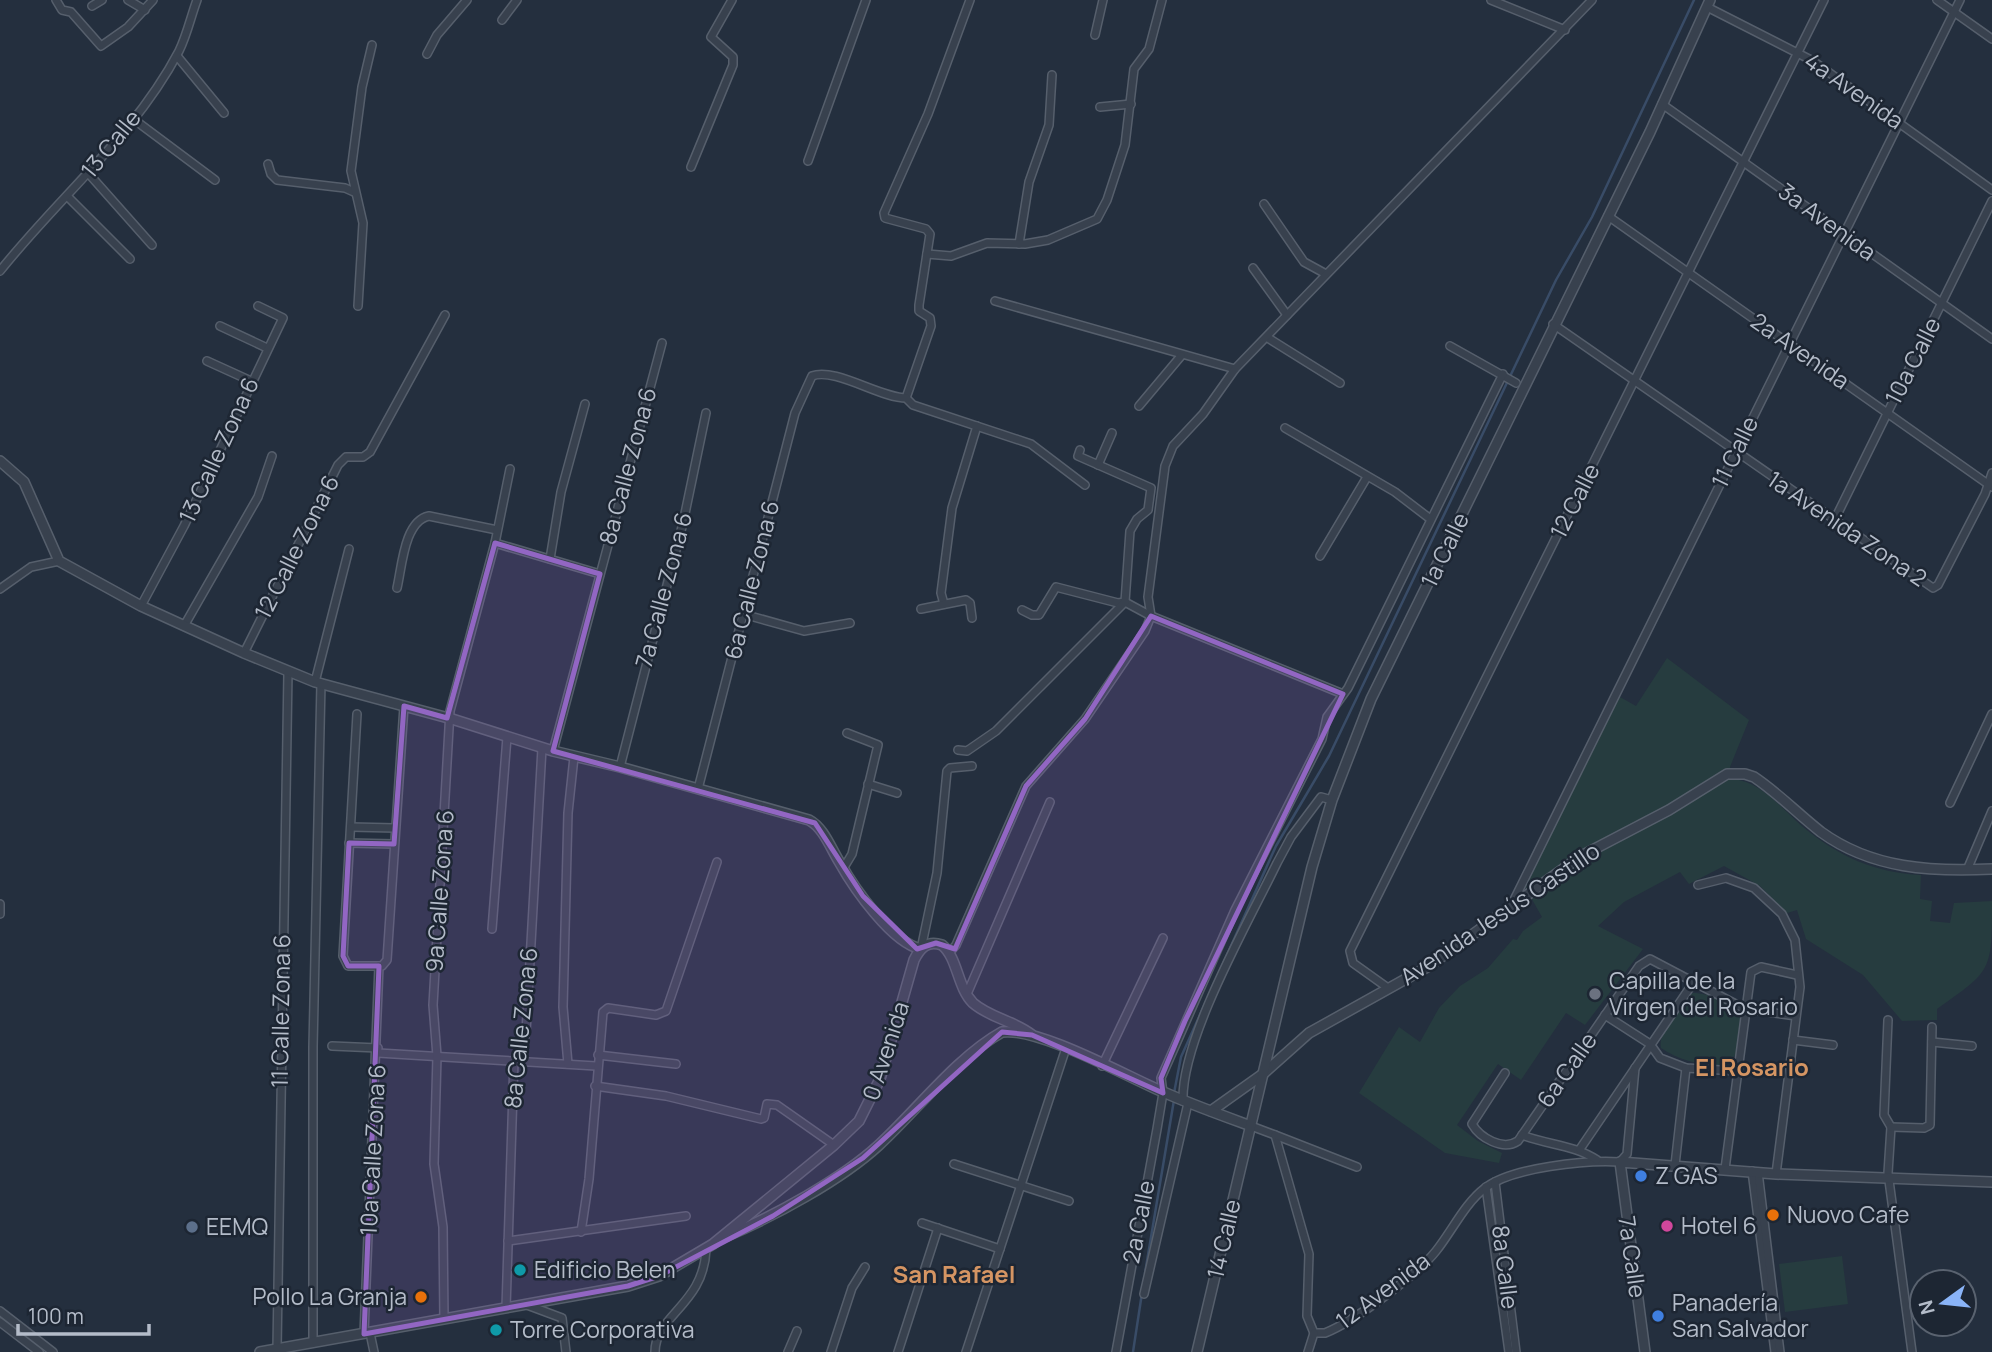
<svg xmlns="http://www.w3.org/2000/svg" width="1992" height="1352" font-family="Manrope,sans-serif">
<rect width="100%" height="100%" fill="#242f3e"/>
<g fill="#263c3f">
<path d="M1667,658L1749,720L1730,767L1733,779C1762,782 1782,809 1803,827C1838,856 1875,873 1921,875L1920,899L1932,901L1930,921L1950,923L1954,903L1992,901C1992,972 1992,970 1937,1009V1020L1902,1021L1863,975L1806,939L1797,910L1787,913L1760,886L1724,866L1689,884L1680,872L1624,902L1598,926L1643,949L1585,1025L1566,1013L1521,1080L1498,1064L1457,1125L1478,1141L1502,1153L1499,1163L1445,1153L1359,1093L1399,1027L1420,1042L1439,1008L1460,986L1488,968L1513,939L1517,940L1523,931L1542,917L1525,887L1581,768L1620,697L1636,706Z"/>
<path d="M1693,993C1709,993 1732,1003 1741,1017L1737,1053L1726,1065C1705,1067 1678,1060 1661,1048C1657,1034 1680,999 1693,993Z"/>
<path d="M1842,1256L1848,1304L1785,1312L1779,1264Z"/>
</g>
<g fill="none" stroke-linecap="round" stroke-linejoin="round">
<g stroke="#394c67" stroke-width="2.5">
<path d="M1174,1093L1181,1057L1276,846L1329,756L1556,280L1592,217L1694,0"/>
<path d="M1145,1273L1174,1100"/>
<path d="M1133,1352L1142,1293"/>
</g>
<g stroke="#565f6c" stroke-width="10">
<g id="minor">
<path d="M56,0L62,10L71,12L101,46L128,27L153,0"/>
<path d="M128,0L145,10"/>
<path d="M1491,0L1565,30"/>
<path d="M1937,0L1992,39"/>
<path d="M92,6L102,0"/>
<path d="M1707,7L1813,61L1992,190"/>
<path d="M502,20L517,0"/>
<path d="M1095,35L1103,0"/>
<path d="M427,54L437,35L467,0"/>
<path d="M177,56L224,113"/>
<path d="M1662,104L1992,339"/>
<path d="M1100,107L1131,104"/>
<path d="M132,118L215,180"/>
<path d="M808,161L866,0"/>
<path d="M268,164L271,174L277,180L345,188L354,192"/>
<path d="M691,167L733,65V57L711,37L732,0"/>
<path d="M89,174L152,245"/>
<path d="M67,196L130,259"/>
<path d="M1264,204L1304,262L1326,274"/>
<path d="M1608,216L1992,487"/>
<path d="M1019,244L1029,182L1049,125L1052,75"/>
<path d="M927,254L951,256L987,243L1025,244L1048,240L1097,219L1107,200L1125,145L1134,69L1149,49L1162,0"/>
<path d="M1253,268L1287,315"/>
<path d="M0,271C59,197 135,135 179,51C187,35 191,16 197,0"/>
<path d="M995,301L1235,369"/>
<path d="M358,306L363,223L351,171L362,87L372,45"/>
<path d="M1553,324L1933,588L1938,585L1985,494L1992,473"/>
<path d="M220,326L267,348"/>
<path d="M1268,338L1340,383"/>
<path d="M1450,346L1516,383"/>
<path d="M207,361L251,381"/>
<path d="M906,398L931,326L930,318L919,311V305L930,234L926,229L885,218L884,213L928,114L970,0"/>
<path d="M1139,406L1181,356"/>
<path d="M1285,428L1395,492L1429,518"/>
<path d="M1098,465L1112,433"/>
<path d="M1834,521L1992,201"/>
<path d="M495,543L600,574"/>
<path d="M1320,556L1367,477"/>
<path d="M550,559L561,492L585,404"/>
<path d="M397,588C402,567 404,521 429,516L497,530"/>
<path d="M0,589L31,567L59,561"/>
<path d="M944,604L941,593L952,508L977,426"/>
<path d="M141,606L184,526L283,318L258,306"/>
<path d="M921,609L966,600L970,603L972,618"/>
<path d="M1022,610L1032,615H1039L1056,587L1118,603L1125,602L1151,616L1343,694"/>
<path d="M743,614L804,631L850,623"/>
<path d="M184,626L258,497L272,456"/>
<path d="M244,653L338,465L346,457H363L370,452L445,315"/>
<path d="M315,682L349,549"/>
<path d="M357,714L343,956L348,966H382L387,960L404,706"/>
<path d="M958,750L967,751L996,731L1125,602L1130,531L1137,519L1148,510L1151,488L1078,456L1080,450"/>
<path d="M553,751L662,343"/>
<path d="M620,767L683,523L706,413"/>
<path d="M868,784L897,793"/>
<path d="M698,789L795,413L812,376C835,367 880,398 906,398L913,405L1031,444L1085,485"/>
<path d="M1950,803L1992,714"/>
<path d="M351,827L395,828"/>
<path d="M349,843L394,844"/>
<path d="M843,869L852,854L878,745L847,733"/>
<path d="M1967,870L1992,811"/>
<path d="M1698,885L1726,878L1754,888L1782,914L1795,940L1800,987L1776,1174"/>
<path d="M1512,904L1960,0"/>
<path d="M0,914V904"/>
<path d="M492,929L507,737"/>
<path d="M921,949L937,873L947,771L950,768L972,766"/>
<path d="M950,952L956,945L1026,786L1085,719L1145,631L1151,616L1148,597L1165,466L1173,446L1203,414L1235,369L1592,0"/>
<path d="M1388,988L1353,963L1350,951L1824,0"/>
<path d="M967,994L1050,802"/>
<path d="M1605,1015L1650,1044L1660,1058L1686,1068L1737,1071"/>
<path d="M1888,1020L1884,1115L1891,1127L1888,1173L1912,1352"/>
<path d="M1793,1040L1833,1045"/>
<path d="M1932,1042L1972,1046"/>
<path d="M332,1046L378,1048"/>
<path d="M378,1053L596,1066"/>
<path d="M598,1055L676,1064"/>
<path d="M568,1064L563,1007L568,813L574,757"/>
<path d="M1102,1066L1163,938"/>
<path d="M1505,1073L1472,1124C1480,1138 1503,1151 1518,1141L1639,966L1650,959L1745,1009L1796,1016"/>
<path d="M595,1086L666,1096L761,1119L764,1118L767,1104L777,1105L834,1145"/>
<path d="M1183,1101C1181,1039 1249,921 1277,863L1291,837L1321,797L1332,800"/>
<path d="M1251,1126L1275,1135L1309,1254L1307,1316L1314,1333H1325C1353,1322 1417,1275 1436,1251C1452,1231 1465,1203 1485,1188C1512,1167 1587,1160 1620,1162L1627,1154L1635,1068"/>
<path d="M1891,1127L1924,1128L1930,1125L1932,1027"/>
<path d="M1275,1135L1357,1167"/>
<path d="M1522,1135C1548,1145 1575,1145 1597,1160"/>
<path d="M1580,1149L1693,983"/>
<path d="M954,1164L1069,1201"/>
<path d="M1675,1165L1686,1068"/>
<path d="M1725,1169L1751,972L1761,967L1797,975"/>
<path d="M1752,1171L1775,1352"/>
<path d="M1758,1172L1780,1352"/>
<path d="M1495,1182L1516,1352"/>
<path d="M1486,1187L1509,1352"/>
<path d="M922,1223L1000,1249"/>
<path d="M581,1232L589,1179L603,1012L608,1008L656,1015L666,1011L717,862"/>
<path d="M508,1241L686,1216"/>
<path d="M1144,1294L1188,1103"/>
<path d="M527,1305L562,1318L566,1352"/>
<path d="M506,1308L514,1061L522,1049L526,1032L542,748"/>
<path d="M0,1311L53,1352"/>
<path d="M444,1319L443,1227L434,1164L437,1056L433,1005L450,711L495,543L510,469"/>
<path d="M0,1322L39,1352"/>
<path d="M370,1333L374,1352"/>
<path d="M364,1334L379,966"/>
<path d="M313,1343V1047L321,683"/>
<path d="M277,1349L288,672"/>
<path d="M655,1352C655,1315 704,1305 706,1249"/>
<path d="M788,1352L797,1331"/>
<path d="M831,1352L852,1288L865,1267"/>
<path d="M898,1352L938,1228"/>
<path d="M966,1352L1066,1048"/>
<path d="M1116,1352L1157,1129L1163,1093L1161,1078L1235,910L1322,739L1327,717L1348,688L1503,374"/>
<path d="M1308,1352L1314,1333"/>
</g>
</g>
<g stroke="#565f6c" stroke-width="12">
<g id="tertiary">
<path d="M0,461L24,482L59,561L141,606L244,653L315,682L452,719L553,751L620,767L809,820C824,828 831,849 840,863C854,888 892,943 921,949"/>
<path d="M1211,1111L1263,1074L1309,1033L1429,966L1581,856L1669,810L1727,774H1745L1754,777C1778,793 1798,814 1821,832C1872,869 1932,872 1992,869"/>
<path d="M727,1236C774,1216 841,1180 879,1145C917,1110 957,1057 1002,1032C1038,1027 1124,1075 1161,1091C1190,1104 1221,1115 1251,1126"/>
<path d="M260,1352L628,1286L659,1276L713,1244L834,1145L859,1121L880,1079L914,960C920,948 927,940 942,945C958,958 957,987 973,1003C990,1018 1015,1021 1032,1035"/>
<path d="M1197,1352L1312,867L1332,800L1371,699L1650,132L1710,0"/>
<path d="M1645,1352L1620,1162L1776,1174L1992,1182"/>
</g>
</g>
<use href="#minor" stroke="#38414e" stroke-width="7"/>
<use href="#tertiary" stroke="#38414e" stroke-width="9"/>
</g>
<path fill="#9266c3" fill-opacity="0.2" stroke="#9266c3" stroke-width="5" stroke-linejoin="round" d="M495,543L600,574L553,751L815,823L863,896L917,949L936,943L955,949L1026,786L1085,719L1151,616L1343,694L1185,1021L1161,1078L1163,1093L1032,1035L1002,1032L863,1158L773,1216L659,1276L628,1286L364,1334L379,966H348L343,956L349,843L394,844L404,706L447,718Z"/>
<circle fill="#6b7280" stroke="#1d2633" stroke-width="2.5" cx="1595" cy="994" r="7"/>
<g fill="#3f7fe0" stroke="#1d2633" stroke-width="2.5">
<circle cx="1641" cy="1176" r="7"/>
<circle cx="1658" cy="1316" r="7"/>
</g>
<g fill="#e8710a" stroke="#1d2633" stroke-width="2.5">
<circle cx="1773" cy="1215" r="7"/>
<circle cx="421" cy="1297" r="7"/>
</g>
<circle fill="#d1479c" stroke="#1d2633" stroke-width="2.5" cx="1667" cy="1226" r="7"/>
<circle fill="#5c6f8a" stroke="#1d2633" stroke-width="2.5" cx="192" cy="1227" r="7"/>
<g fill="#0f9aa8" stroke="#1d2633" stroke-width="2.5">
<circle cx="520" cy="1270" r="7"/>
<circle cx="496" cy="1330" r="7"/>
</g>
<g text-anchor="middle" stroke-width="5" stroke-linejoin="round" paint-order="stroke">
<g font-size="23" fill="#b4bcc9" stroke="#1d2633">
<text transform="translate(1854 91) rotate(35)" y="8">4a Avenida</text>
<text transform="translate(111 144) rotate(-51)" y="8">13 Calle</text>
<text transform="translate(1827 222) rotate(36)" y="8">3a Avenida</text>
<text transform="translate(1800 351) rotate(35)" y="8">2a Avenida</text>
<text transform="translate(1913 361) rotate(-63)" y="8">10a Calle</text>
<text transform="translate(219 450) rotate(-65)" y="8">13 Calle Zona 6</text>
<text transform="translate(1735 452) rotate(-64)" y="8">11 Calle</text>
<text transform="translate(628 466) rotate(-75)" y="8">8a Calle Zona 6</text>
<text transform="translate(1575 501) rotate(-63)" y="8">12 Calle</text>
<text transform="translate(1847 529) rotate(34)" y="8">1a Avenida Zona 2</text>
<text transform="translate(297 547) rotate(-63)" y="8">12 Calle Zona 6</text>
<text transform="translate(1445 550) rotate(-64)" y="8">1a Calle</text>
<text transform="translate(752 580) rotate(-76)" y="8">6a Calle Zona 6</text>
<text transform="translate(664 590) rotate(-75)" y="8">7a Calle Zona 6</text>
<text transform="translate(440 891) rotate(-86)" y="8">9a Calle Zona 6</text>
<text transform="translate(1500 914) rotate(-34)" y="8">Avenida Jesús Castillo</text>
<text transform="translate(281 1011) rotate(-89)" y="8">11 Calle Zona 6</text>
<text transform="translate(521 1028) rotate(-84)" y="8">8a Calle Zona 6</text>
<text transform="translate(886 1051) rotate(-72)" y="8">0 Avenida</text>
<text transform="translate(1567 1070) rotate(-55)" y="8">6a Calle</text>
<text transform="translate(373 1150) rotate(-87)" y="8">10a Calle Zona 6</text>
<text transform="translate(1139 1222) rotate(-79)" y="8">2a Calle</text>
<text transform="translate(1224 1239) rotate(-77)" y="8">14 Calle</text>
<text transform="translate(1632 1257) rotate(82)" y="8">7a Calle</text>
<text transform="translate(1505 1267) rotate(83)" y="8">8a Calle</text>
<text transform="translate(1383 1291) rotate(-37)" y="8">12 Avenida</text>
</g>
<g font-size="23" fill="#b4bcc9" stroke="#1d2633" text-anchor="start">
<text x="1609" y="989">Capilla de la<tspan x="1609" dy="26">Virgen del Rosario</tspan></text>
<text x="1655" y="1184">Z GAS</text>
<text x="1787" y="1223">Nuovo Cafe</text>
<text x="1681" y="1234">Hotel 6</text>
<text x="206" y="1235">EEMQ</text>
<text x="534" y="1278">Edificio Belen</text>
<text x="407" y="1305" text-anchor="end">Pollo La Granja</text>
<text x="1672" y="1311">Panadería<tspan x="1672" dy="26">San Salvador</tspan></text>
<text x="510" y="1338">Torre Corporativa</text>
</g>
<g font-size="24" font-weight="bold" fill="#d59563" stroke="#1d2633">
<text x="1752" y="1076">El Rosario</text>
<text x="954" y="1283">San Rafael</text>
</g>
</g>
<g transform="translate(1943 1303) rotate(255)"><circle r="33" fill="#1d2633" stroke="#59626f" stroke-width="2"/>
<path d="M0-5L12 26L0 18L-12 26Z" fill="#8ab4f8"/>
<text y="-10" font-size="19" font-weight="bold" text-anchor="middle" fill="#b4bcc9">N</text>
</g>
<path d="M18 1324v10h131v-10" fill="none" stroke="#b4bcc9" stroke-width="3.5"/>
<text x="28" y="1324" font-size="21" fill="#b4bcc9" stroke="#1d2633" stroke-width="5" paint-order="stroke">100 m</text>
</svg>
